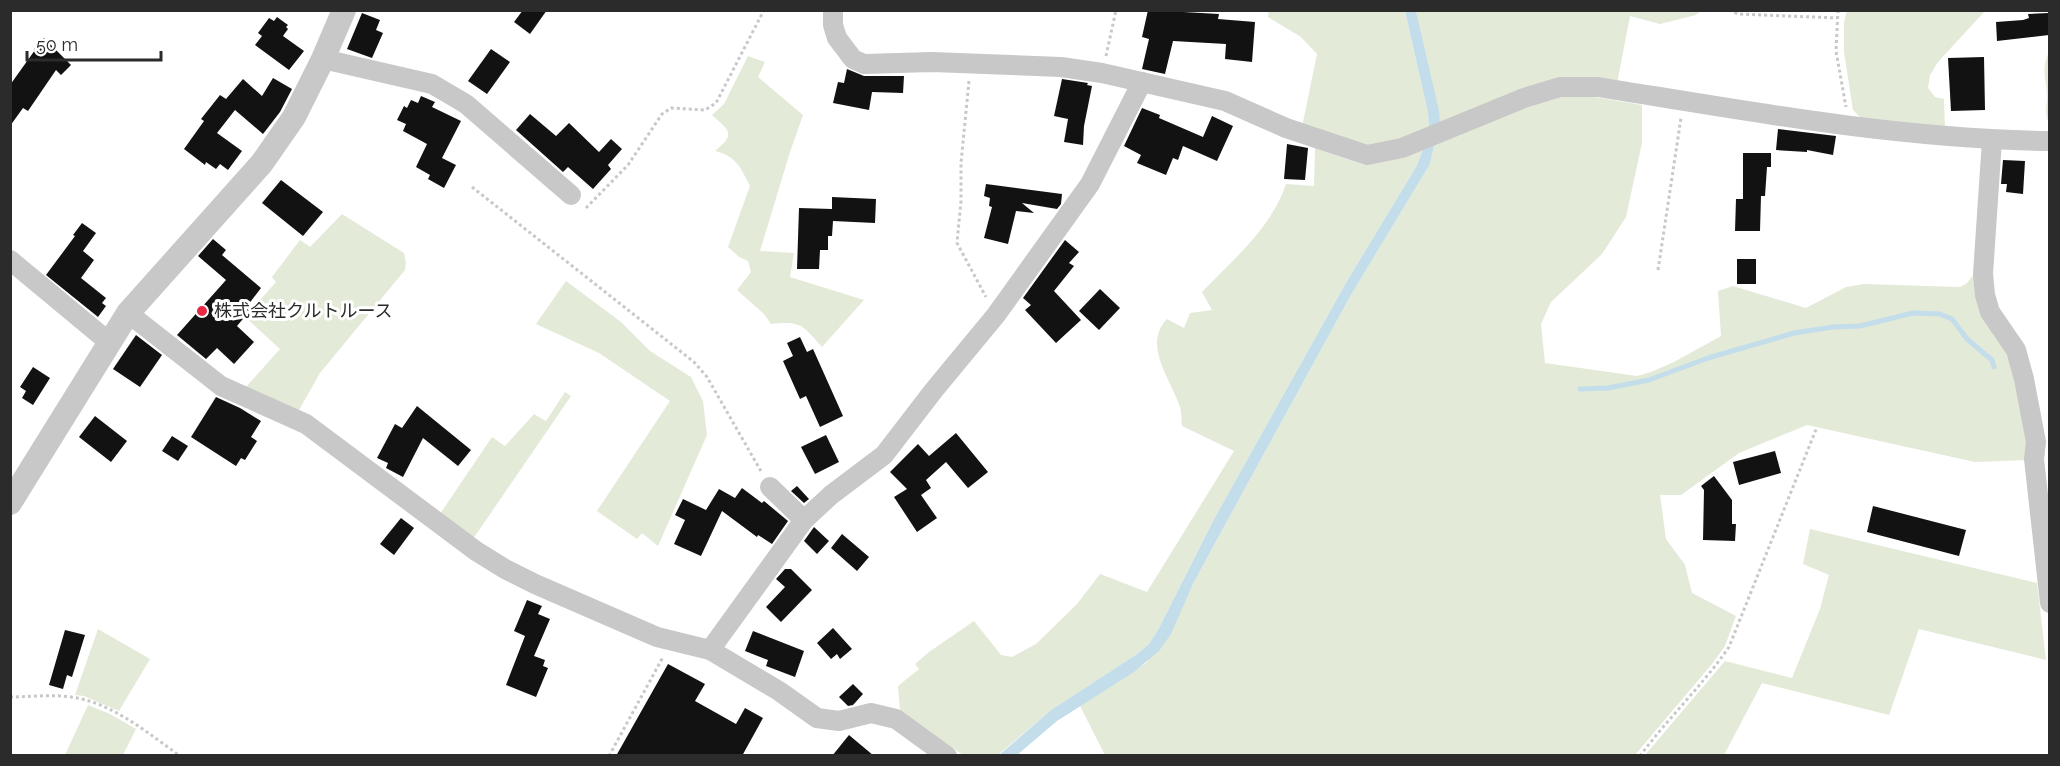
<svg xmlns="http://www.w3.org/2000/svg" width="2060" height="766" font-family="Raleway,'Noto Sans JP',sans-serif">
<rect width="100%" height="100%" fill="#fff"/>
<g fill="#e3ead8">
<path d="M1269,10L1405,11L1428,113L1429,129L1378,148L1302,127L1317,54L1301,37L1268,17Z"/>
<path d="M1416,11H1701L1696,15L1660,24L1630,16L1617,84L1577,79L1440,125Z"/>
<path d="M1847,11H1985L1938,62L1930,75L1928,88L1935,97L1944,99L1945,128L1863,120L1853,110L1844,52V22Z"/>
<path d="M2049,52V123C2044,114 2047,105 2047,95C2046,78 2041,68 2049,52Z"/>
<path d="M748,56L765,62L758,77L803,115L790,152L760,251L794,253L790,277L864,300L822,347C802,325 802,321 771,324L764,314L737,290L751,272L748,261L739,257L728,247L750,186C741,168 736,156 715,151C736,134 730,131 712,115L724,104Z"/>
<path d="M1560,95L1595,97L1642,105V143L1626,217L1602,254L1551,302L1541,324L1545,363L1637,376L1651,372L1674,362L1721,336L1718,291L1733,286L1806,308L1846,287L1864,284L1960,287L1967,283L1977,270L2010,353L2030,443L2025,451L2026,460L1975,462L1807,425L1739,453L1681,495H1660L1666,539L1685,565L1692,593L1736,616L1725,646L1712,664L1635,755H1105L1080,706L1146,663L1170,634L1193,584L1220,534L1351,295L1430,164L1435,141Z"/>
<path d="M1424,147L1416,167L1347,281L1214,519L1159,628L1149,644L1137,654L1051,710L998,755H963L900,711L898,686L919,669L915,664L929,652L974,621L1001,655L1012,657L1036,644L1077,604L1100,574L1147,592L1234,451L1182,426C1181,420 1182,413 1180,407C1171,379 1142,345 1167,319L1184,328L1190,313L1212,310L1202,292C1233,260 1272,227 1286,184L1314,186L1315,148L1364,165Z"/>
<path d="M342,214L404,253L406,263L405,270L320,373L298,412L245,388L280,349L245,317L276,282L272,277L300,240L310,247Z"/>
<path d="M566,281L621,322L650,351L691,377L703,401L707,435L658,546L642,533L637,539L597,511L670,401L599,353L536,324Z"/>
<path d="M565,392L571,396L473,539L440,514L492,437L505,446L534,414L546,421Z"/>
<path d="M1810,529L2037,583L2046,660L1919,629L1889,715L1762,683L1724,755H1645L1725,661L1792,678L1820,609L1829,575L1803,564Z"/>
<path d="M98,629L150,659L119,711L84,696L75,695Z"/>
<path d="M88,705L110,714L136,729L123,755H65Z"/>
</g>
<g fill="#c3deea">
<path d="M1405,11H1416L1439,111L1440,124L1429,129L1428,113Z"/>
<path d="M1435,142L1430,164L1351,295L1220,534L1193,584L1171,634L1159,651L1134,672L1057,721L1017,755L998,756L1051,710L1137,654L1149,644L1159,628L1214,519L1347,281L1416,167L1424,147Z"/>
</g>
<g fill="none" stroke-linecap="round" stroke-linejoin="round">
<path stroke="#c3deea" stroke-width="5" d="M1580,389L1608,388L1649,380L1708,358L1794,333L1833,327L1860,326L1913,313L1940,314L1952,319L1967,339L1992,360L1994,367"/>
</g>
<g fill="#121212">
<path d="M523,10H547L530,34L514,22Z"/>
<path d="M1148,10L1219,14L1218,19L1255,22L1252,62L1225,59L1226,44L1173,41L1165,74L1142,69L1149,39L1142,37Z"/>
<path d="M362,13L380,20L376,30L383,33L372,58L347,49Z"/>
<path d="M2049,13V35L1997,41L1996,22L2023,20L2029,18L2028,14Z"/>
<path d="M277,17L288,25L286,27L288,29L283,36L304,51L289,70L255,45L262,36L258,33L269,18L274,21Z"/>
<path d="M44,38L71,65L61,75L56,70L28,111L23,108L10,126V85L35,50L34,49Z"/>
<path d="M491,49L510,62L487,94L468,81Z"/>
<path d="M1984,57L1985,110L1951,111L1948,58Z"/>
<path d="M847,69L864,76H904L903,93L872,92L869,110L833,103L838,82L844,83Z"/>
<path d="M273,78L292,89L280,112L263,134L235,110L217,133L242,151L228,170L220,164L216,169L206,162L205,165L184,149L204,121L201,119L220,95L226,99L243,79L262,96Z"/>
<path d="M1062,79L1088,83L1087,85L1092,86L1084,126L1083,145L1064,142L1068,119L1054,116Z"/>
<path d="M421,96L435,102L432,107L461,121L442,158L456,165L444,188L428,179L430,175L416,167L427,144L403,131L406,124L397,120L404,106L407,108L411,100L418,103Z"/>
<path d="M1142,108L1160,115L1159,118L1203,137L1212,116L1233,126L1217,161L1183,146L1178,160L1173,158L1166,175L1137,163L1141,155L1124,146Z"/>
<path d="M530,114L556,136L569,123L599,152L611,139L622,149L608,165L611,169L593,189L568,167L563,172L516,130Z"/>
<path d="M1778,129L1836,136L1833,155L1807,150V152L1776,150Z"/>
<path d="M1287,144L1308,148L1305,180L1284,179Z"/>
<path d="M1743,153H1771V167H1767L1765,196H1761L1760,231H1735L1736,199H1743Z"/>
<path d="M2003,160L2025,161L2023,194L2006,192L2007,184H2001Z"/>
<path d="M281,180L323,212L303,236L262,203Z"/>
<path d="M986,184L1062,194L1061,204L1057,209L1022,203L1034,213L1016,211L1008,244L984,238L992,207L989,206L990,198L984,196Z"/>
<path d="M832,197L876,199L875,223L833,221L832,236H828V250H820L819,269H797L799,208L832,209Z"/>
<path d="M82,223L96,233L83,251L94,260L81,278L106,298L102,303L106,306L98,317L46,275L75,236L73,235Z"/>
<path d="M213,239L226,250L222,255L261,288L248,305L252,308L237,326L254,342L234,364L217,348L206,359L177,335L226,280L198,256Z"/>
<path d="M1065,240L1079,252L1069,263L1074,266L1054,291L1081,320L1056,343L1025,310L1031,305L1023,298Z"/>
<rect x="1737" y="259" width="19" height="25"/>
<path d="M1100,289L1120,308L1099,330L1079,311Z"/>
<path d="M136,335L162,355L140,387L113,369Z"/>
<path d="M800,337L807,352L813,349L843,416L820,427L806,396L800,399L783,361L793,356L787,343Z"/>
<path d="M33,367L50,378L33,405L22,398L26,391L20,387Z"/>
<path d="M216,397L240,408L261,421L251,437L257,441L245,460L241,458L236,466L191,437Z"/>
<path d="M417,406L471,450L458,466L423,438L403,477L386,468L388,463L377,458L395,424L402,428Z"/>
<path d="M95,416L127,441L111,462L79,437Z"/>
<path d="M956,433L988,472L968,488L946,462L926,480L931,488L921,495L937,518L917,532L894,497L907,489L890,472L918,444L929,456Z"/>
<path d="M826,435L839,462L815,474L801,447Z"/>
<path d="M172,436L188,446L178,461L162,451Z"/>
<path d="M1775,451L1781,473L1739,485L1733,462Z"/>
<path d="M1714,476L1732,500V524H1736L1735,541L1703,540L1704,490L1701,486Z"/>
<path d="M797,486L809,499L804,503L791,491Z"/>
<path d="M742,488L762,503L764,501L788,521L772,544L758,535L757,537L722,511L701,556L674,544L685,520L675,515L683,499L706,510L719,489L735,498Z"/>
<path d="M1873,506L1966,530L1959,556L1867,532Z"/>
<path d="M401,518L414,528L394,555L380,544Z"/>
<path d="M814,527L829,541L817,554L804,541Z"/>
<path d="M842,534L869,557L857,571L831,548Z"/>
<path d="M785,569H791L812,590L781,622L766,607L785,587L776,579Z"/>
<path d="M527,600L542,606L538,614L550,619L534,656L545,660L543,666L548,668L536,697L506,685L525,636L514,631Z"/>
<path d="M833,628L852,649L840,659L837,654L831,659L817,643Z"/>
<path d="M65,630L85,635L72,677L67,675L63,689L49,685Z"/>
<path d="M753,631L804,651L795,677L766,666L768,660L745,651Z"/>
<path d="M668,664L705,684L695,701L736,724L745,708L763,718L742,756H616Z"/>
<path d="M853,684L863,694L853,705L848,706L839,697Z"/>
<path d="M849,735L874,756H832Z"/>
</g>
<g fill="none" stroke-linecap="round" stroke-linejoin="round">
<g stroke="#c8c8c8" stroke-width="3" stroke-dasharray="3 3" stroke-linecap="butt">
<path d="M1729,10L1738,14L1837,18"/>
<path d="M1838,10L1836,51L1846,107"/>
<path d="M1106,56L1116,10"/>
<path d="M969,81L961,163V201L957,243L986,297"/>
<path d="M472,187L694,362L707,377L762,473"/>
<path d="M586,208L628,165L662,114L671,108L705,110L716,103L764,10"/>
<path d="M1658,270L1681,118"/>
<path d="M10,697C30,697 51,694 71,697C111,702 148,733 180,756"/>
<path d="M609,756L663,657"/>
<path d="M1640,756C1668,718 1703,685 1729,647L1817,427"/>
</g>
<g stroke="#c8c8c8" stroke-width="20">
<path d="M833,10V25L837,38L853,59L864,64L932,62L1061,67L1102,73L1225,101L1286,128L1367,155L1402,148L1524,98L1560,87H1598C1747,111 1898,139 2050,141"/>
<path d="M323,59L432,84L466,104L571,195"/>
<path d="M1992,140L1983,274L1985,295L1990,312L2016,350L2024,379L2036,442L2034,459L2050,603"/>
<path d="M10,260L110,343"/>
<path d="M128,313L221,386L306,424L476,551L505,569L535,584L657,637L710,650L779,691L817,718L839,721L871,713L896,719L947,756"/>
<path d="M770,487L804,520"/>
<path d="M710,650L804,520L831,495L884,455L934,390L996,315L1090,184L1142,82"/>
</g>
<path stroke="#c8c8c8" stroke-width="24" d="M10,503L128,313L262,163L294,117L323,59L344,10"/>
</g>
<circle fill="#e72945" stroke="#fff" stroke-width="2" cx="202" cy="311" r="6"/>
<g text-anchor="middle" stroke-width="6" stroke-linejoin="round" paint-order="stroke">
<g font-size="18" fill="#2b2b2b" stroke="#fff" text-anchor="start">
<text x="214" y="317">株式会社クルトルース</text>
</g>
</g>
<rect width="2060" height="766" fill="none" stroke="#2b2b2b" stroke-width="24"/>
<path d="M27 51v9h134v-9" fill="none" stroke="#2b2b2b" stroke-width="3"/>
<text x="36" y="51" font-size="18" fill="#2b2b2b" stroke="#ffffff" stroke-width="4.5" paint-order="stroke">50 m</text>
</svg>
